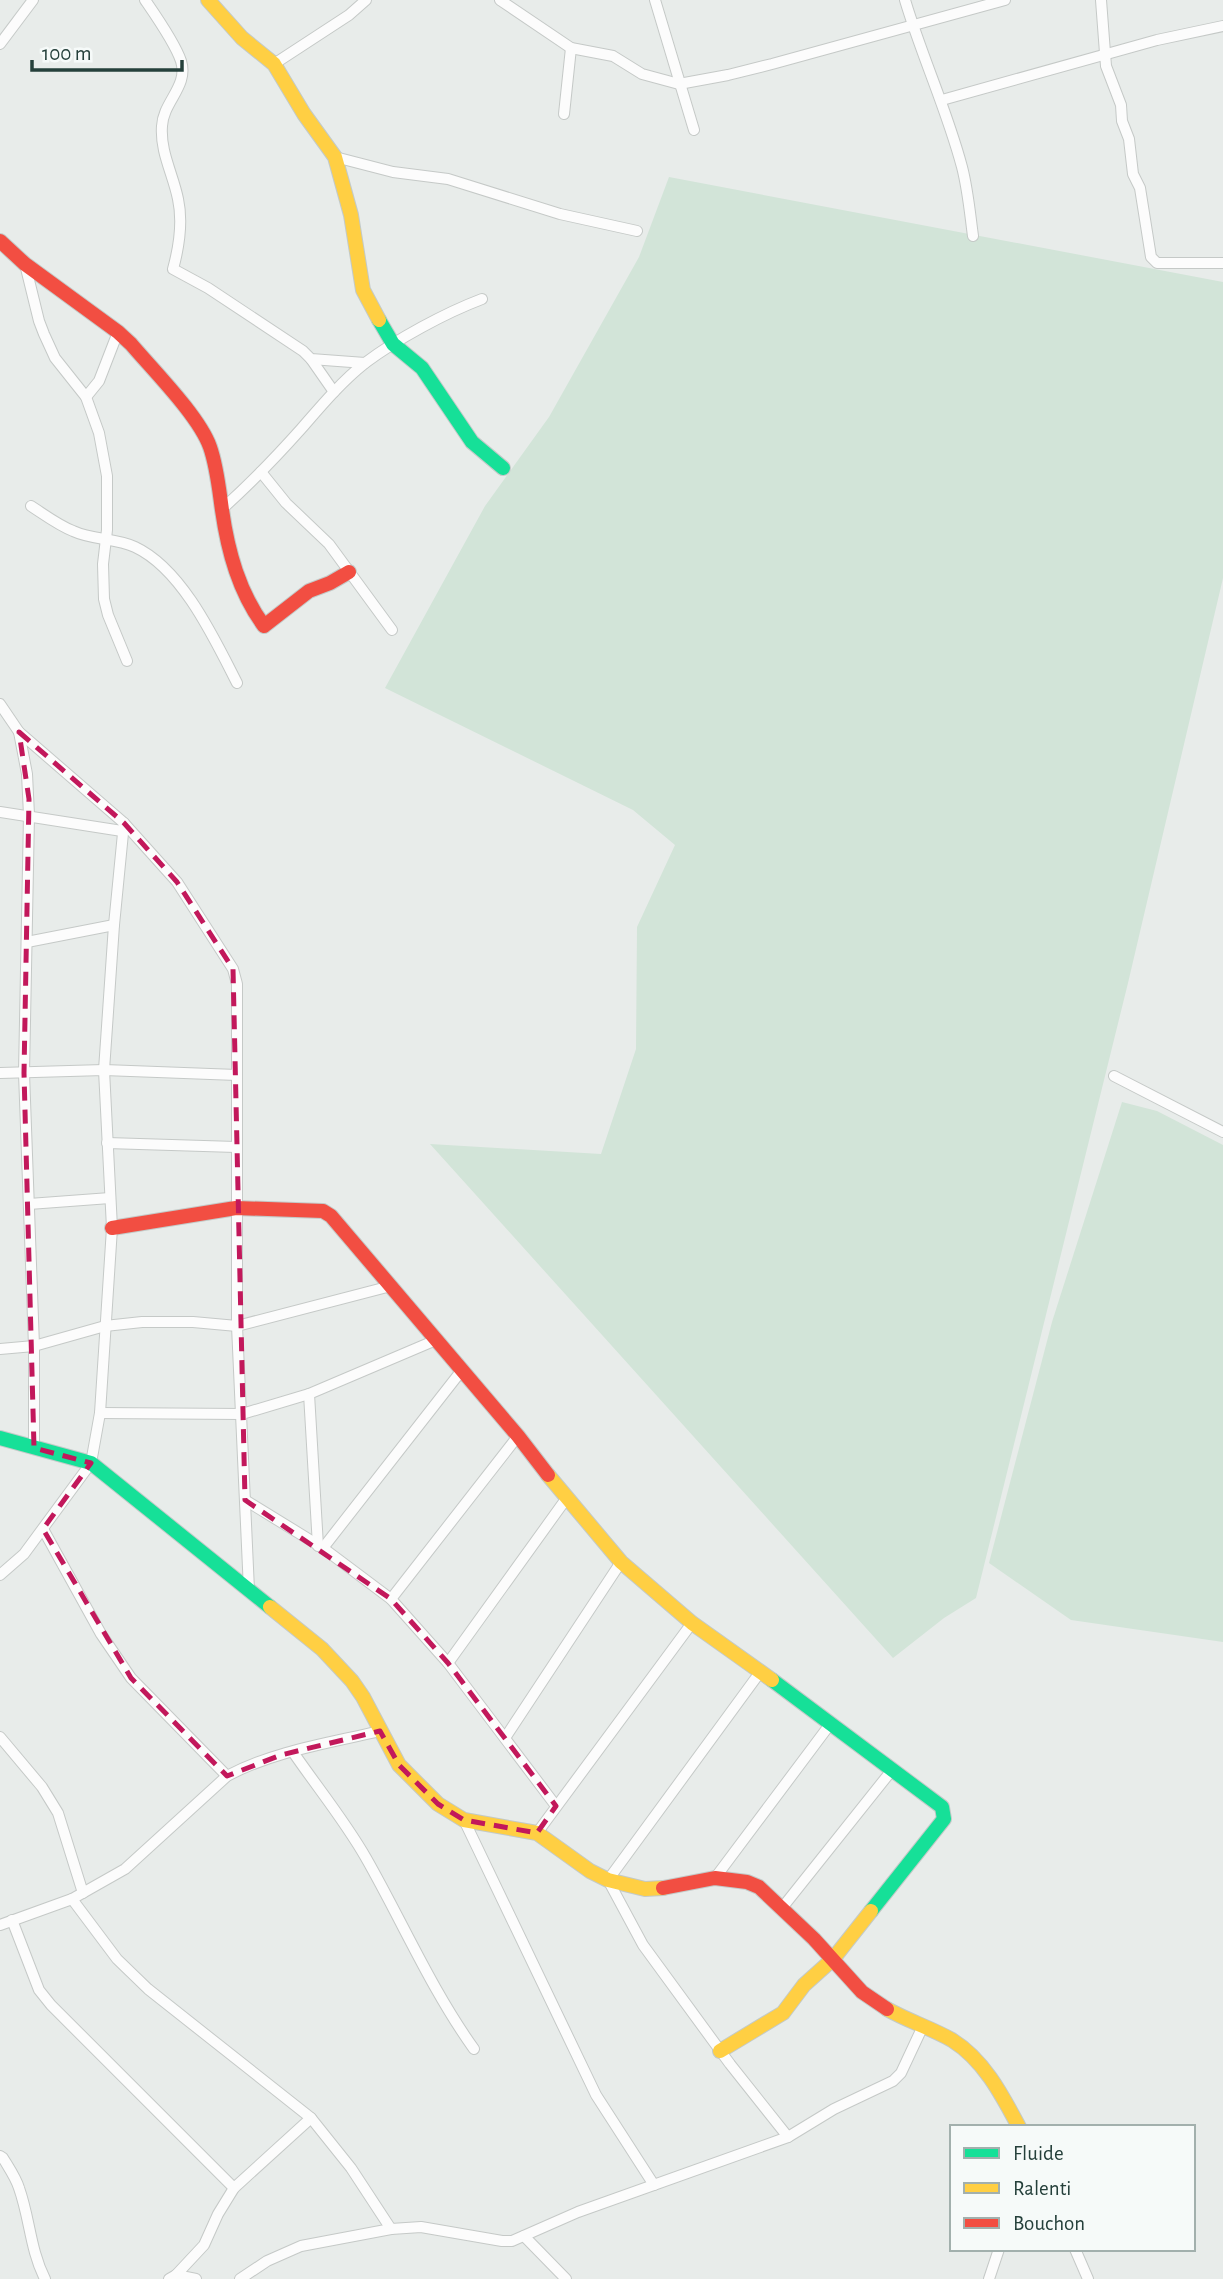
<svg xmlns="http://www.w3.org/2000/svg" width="1223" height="2279" font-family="'Alegreya Sans',sans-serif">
<rect width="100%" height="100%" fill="#e8ecea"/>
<g fill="#d2e4d8">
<path d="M669,177L1223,282V578L1128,983L976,1598L944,1618L893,1658L430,1144L601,1154L636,1049L637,927L675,845L633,810L385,688L485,506L549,417L639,257Z"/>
<path d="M1122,1102L1157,1111L1223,1145V1642L1071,1620L989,1563L1052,1322Z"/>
</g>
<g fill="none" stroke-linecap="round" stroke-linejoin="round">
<g stroke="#c5c9c7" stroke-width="12">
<g id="street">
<path d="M145,0C156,16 175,43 181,61C189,86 163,102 162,126C160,152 173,174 178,199C183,222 179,247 173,269L208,288L303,351L311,359L365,363"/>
<path d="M500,0L571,48L613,56L642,74L679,84L728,75L772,64L1005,0"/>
<path d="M655,0L694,130"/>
<path d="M905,0C922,57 947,110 962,167C968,190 970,214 973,236"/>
<path d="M1101,0L1106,66L1121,105L1122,121L1129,139L1133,174L1140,188L1151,257L1157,263H1223"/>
<path d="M0,44L33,0"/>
<path d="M274,64L349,15L366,0"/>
<path d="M942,100L1157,40L1223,26"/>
<path d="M564,114L571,48"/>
<path d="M335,157L393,172L448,179L560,214L637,231"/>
<path d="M25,264L39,321L44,334L55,358L86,397L99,433L107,476V530L103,564L104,599L108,615L127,661"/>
<path d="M311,359L334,392"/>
<path d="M86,397L99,381L118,332"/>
<path d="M261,472L286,503L329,544L392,630"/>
<path d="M31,506C45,515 58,525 73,531C92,540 116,538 135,547C182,569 214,638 237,683"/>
<path d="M222,509C250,484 276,457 301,429C321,406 341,382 365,363C397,339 445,313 482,299"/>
<path d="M0,704L19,732L124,823L177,882L233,969L237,984V1326L249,1590"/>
<path d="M19,732L27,774L29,815L24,1073L34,1346V1448"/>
<path d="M0,812L122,831"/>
<path d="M27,942L114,925"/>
<path d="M0,1073L104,1070L237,1075"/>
<path d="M1114,1076L1223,1132"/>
<path d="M107,1143L236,1147"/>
<path d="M29,1204L110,1198"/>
<path d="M0,1349L34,1346L105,1326L142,1322H193L237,1326L391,1286"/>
<path d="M100,1413L242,1414L309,1394"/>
<path d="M245,1500L323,1548L391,1599L448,1663L556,1806"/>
<path d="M43,1529L101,1634L131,1678L227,1776"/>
<path d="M318,1546L309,1394L436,1340"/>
<path d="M323,1548L462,1370"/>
<path d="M0,1575L24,1554L91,1463L100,1413L112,1228L104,1070L114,925L124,823"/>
<path d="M391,1599L518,1436"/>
<path d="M448,1663L566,1499"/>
<path d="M761,1671L608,1880L643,1945L730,2064L788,2137"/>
<path d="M0,1737L42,1787L58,1813L83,1893"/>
<path d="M505,1738L621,1562"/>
<path d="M293,1752C317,1787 345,1821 366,1858C402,1921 431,1989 474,2049"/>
<path d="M464,1820L596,2095L654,2185"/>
<path d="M537,1833L692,1623"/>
<path d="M715,1878L831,1723"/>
<path d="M72,1899L117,1959L148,1989L311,2118L351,2168L391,2229"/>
<path d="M782,1908L892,1770"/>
<path d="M12,1920L39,1990L51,2005L234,2188"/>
<path d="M0,1925L72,1899L125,1869L227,1776C274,1751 329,1743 380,1731"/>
<path d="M0,2156L3,2158C9,2168 16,2178 19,2188C30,2219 30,2249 45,2279"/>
<path d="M524,2236L566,2279"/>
<path d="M1075,2249L1088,2279"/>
<path d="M176,2275L204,2245L218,2214L234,2188L311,2118"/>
<path d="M169,2279L176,2275L196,2279"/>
<path d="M240,2279L267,2261L301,2246L391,2229L421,2227L502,2241H512L578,2212L788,2137L834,2109L893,2081L901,2073L923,2026"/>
<path d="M989,2279L999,2249"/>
</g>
</g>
<g stroke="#c3cac8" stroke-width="16">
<g id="fast">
<path d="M379,320L393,344L422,368L472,442L503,468"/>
<path d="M0,1438L91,1463L270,1607"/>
<path d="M772,1680L942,1807L944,1819L871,1911"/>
</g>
</g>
<g stroke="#c3cac8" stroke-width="16">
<g id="slow">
<path d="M208,0L242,38L274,64L304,114L335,157L351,215L363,290L379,320"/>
<path d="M548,1475L621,1562L692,1623L772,1680"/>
<path d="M270,1607L322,1649L352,1681L363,1697L399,1765L438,1804L464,1820L537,1833L590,1871L608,1880L645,1889L663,1888"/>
<path d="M887,2009C908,2021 931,2028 952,2040C984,2060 1002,2095 1019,2127"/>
<path d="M720,2051L783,2013L804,1985L833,1959L871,1911"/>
</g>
</g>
<g stroke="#c3cac8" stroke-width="16">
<g id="jam">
<path d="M0,241L25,264L118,332L131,344C153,370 199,416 210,447C217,467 219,489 222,510C228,552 239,592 264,626L309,591L330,583L349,572"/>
<path d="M112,1228L236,1208L323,1211L331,1216L518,1436L548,1475"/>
<path d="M663,1888L715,1878L747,1882L759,1887L814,1939L862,1992L887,2009"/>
</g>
</g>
<use href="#street" stroke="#fcfcfc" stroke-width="10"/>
<use href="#fast" stroke="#16e098" stroke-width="14"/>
<use href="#slow" stroke="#ffcf43" stroke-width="14"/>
<use href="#jam" stroke="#f24e42" stroke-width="14"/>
</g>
<path fill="none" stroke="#c2185b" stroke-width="5" stroke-dasharray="14 9" stroke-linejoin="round" d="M19,732L124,823L177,882L233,969L245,1500L391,1599L448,1663L556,1806L537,1833L464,1820L438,1804L399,1765L380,1731L281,1755L227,1776L131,1678L43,1529L91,1463L34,1448L24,1073L29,799Z"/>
<rect x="950" y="2125" width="245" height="126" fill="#f6faf9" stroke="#a2b0ad" stroke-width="2"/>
<rect x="964" y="2148" width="35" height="10" fill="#16e098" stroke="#a2b0ad" stroke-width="2"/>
<text x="1013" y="2160" font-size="21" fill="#25403b">Fluide</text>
<rect x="964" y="2183" width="35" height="10" fill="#ffcf43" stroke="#a2b0ad" stroke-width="2"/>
<text x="1013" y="2195" font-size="21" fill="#25403b">Ralenti</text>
<rect x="964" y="2218" width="35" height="10" fill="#f24e42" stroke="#a2b0ad" stroke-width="2"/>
<text x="1013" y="2230" font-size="21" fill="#25403b">Bouchon</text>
<path d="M32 60v10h150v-10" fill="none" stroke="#25403b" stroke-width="3.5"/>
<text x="42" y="60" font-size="21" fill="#25403b" stroke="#f6faf9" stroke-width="5" paint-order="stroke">100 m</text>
</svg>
